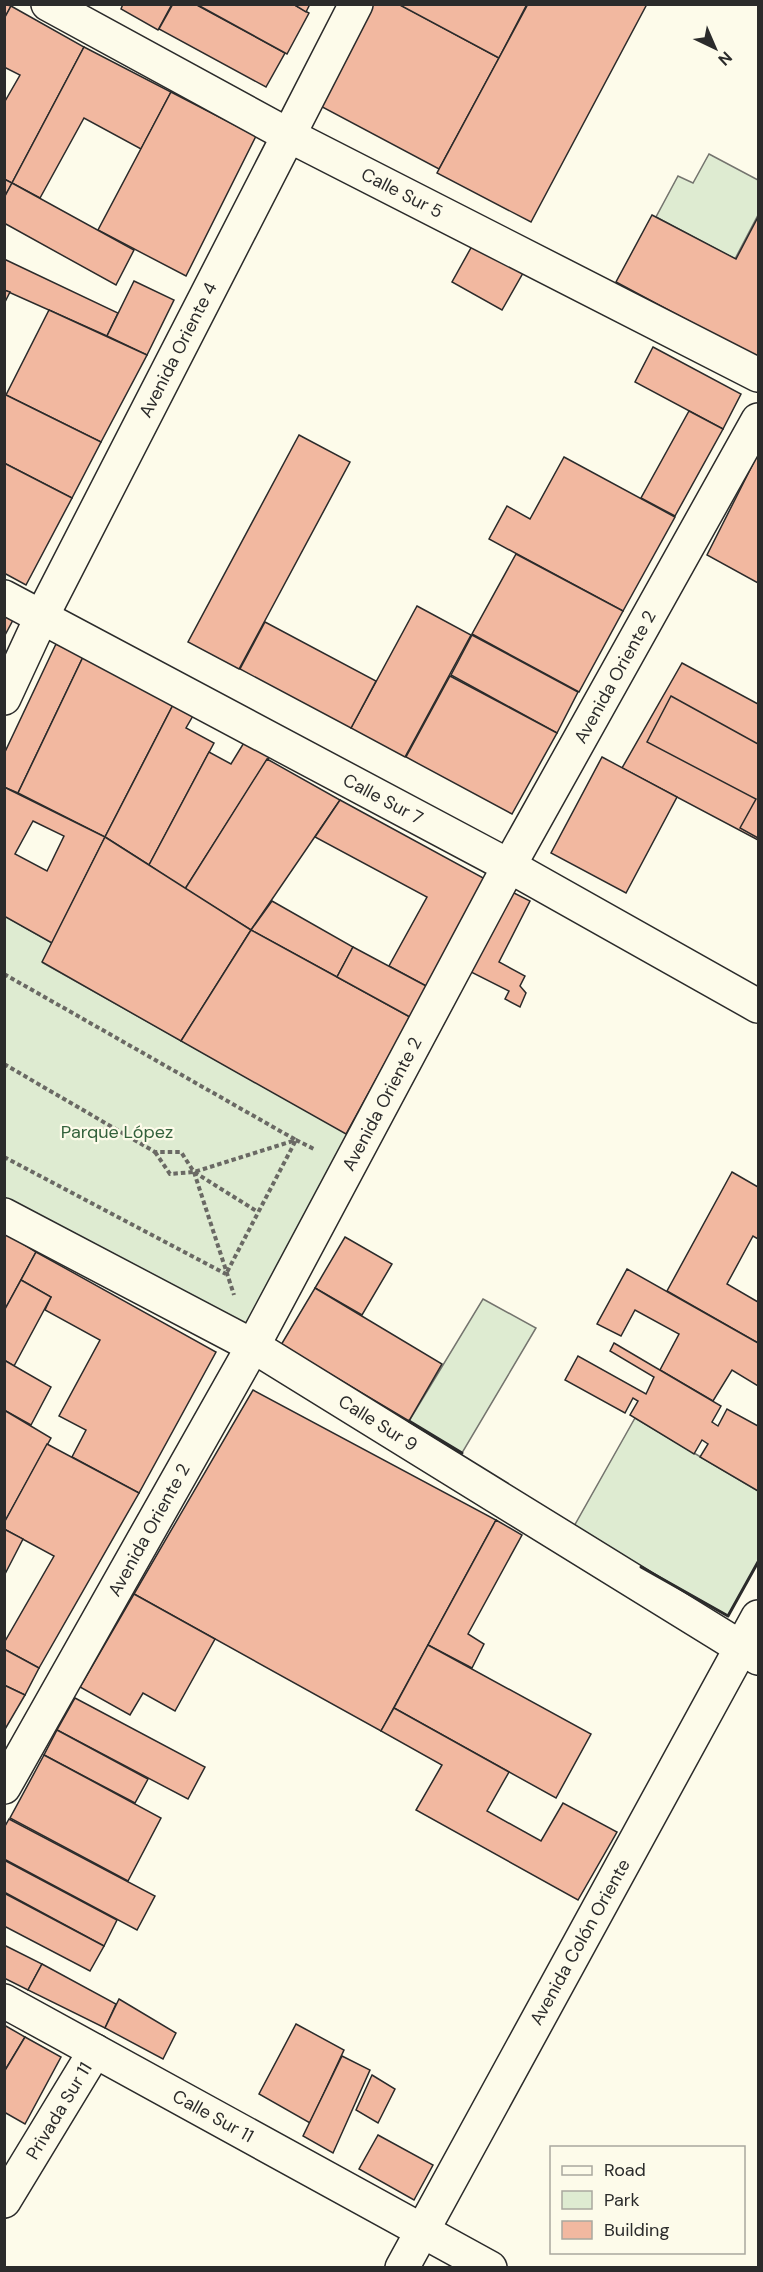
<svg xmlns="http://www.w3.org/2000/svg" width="763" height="2272" font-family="'DM Sans',sans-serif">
<rect width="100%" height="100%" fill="#fdfbea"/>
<g fill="#deebd1" stroke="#74746e" stroke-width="1.5">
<path d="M709,154L758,180V215L735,259L656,217L678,176L693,183Z"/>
<path d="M5,916L52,943L43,963L353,1137L247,1330L5,1198Z"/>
<path d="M483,1299L536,1328L462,1453L409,1421Z"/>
<path d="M635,1418L758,1491V1562L728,1616L573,1528Z"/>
</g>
<g fill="#f2b8a0" stroke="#2b2b2b" stroke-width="1.5" fill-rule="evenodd">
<path d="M4,4L11,6L4,19Z"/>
<path d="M123,4H172L158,30L121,9Z"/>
<path d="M173,4H195L285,53L266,87L159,29Z"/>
<path d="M196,4H293L309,13L287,54Z"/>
<path d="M293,4H310L306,12Z"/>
<path d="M363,4H399L499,58L439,169L311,101Z"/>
<path d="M398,4H527L499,58Z"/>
<path d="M528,4H647L531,222L437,173Z"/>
<path d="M11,6L84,47L12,183L4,179V103L20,75L4,67V19Z"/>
<path d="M84,47L171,92L141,149L84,118L40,198L12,183Z"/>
<path d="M171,92L256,136L186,276L98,230Z"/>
<path d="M4,179L12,183L4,198Z"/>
<path d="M12,183L134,250L116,285L4,223V198Z"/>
<path d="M652,215L736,259L758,217V358L616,282Z"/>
<path d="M472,246L523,273L502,310L452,282Z"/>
<path d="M4,259L118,313L107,336L4,290Z"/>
<path d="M134,281L174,300L147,355L107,336Z"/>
<path d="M4,290L10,292L4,304Z"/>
<path d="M49,310L147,355L101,442L6,395Z"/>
<path d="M653,347L741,394L723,429L635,382Z"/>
<path d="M4,394L101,442L72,498L4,463Z"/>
<path d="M689,411L723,429L675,516L641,498Z"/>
<path d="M299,435L350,462L239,669L188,642Z"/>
<path d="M758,454V583L707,555Z"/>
<path d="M564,457L675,517L623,611L489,539L507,506L530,519Z"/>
<path d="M4,463L72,498L26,585L4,573Z"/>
<path d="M516,554L623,611L579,692L472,634Z"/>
<path d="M417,606L471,635L405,757L351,728Z"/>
<path d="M4,616L13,620L4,637Z"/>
<path d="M265,622L376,681L351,728L240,669Z"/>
<path d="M472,635L578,692L557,733L451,675Z"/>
<path d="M56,644L83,657L18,793L4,787V754Z"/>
<path d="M83,657L174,703L105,837L18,793Z"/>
<path d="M682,663L758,704V840L622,768Z"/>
<path d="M450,676L557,733L512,814L406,757Z"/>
<path d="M671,696L758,744V838L740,828L756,799L647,742Z"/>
<path d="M174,703L194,714L186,728L214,743L149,865L105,837Z"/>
<path d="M245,741L271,754L185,889L149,865L209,752L231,764Z"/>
<path d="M602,757L677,797L626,893L551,853Z"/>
<path d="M267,759L340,800L251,930L185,889Z"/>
<path d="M4,787L105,837L52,943L4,916ZM33,821L64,836L47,871L15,854Z"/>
<path d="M340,800L487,880L428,987L389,966L427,897L315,837Z"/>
<path d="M105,837L251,930L181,1041L42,962Z"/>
<path d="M510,891L530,901L499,962L525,976L520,986L526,993L520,1007L505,999L509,991L469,971Z"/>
<path d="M272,901L353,947L337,977L251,930Z"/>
<path d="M251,930L410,1017L346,1134L181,1041Z"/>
<path d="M353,947L428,987L410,1017L337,977Z"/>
<path d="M732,1172L758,1187V1239L753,1236L727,1284L758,1302V1343L667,1291Z"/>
<path d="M4,1232L36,1252L4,1311Z"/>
<path d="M345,1237L392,1264L362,1315L315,1288Z"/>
<path d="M36,1252L216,1352L139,1493L72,1457L86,1430L59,1416L100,1340L45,1310L51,1297L21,1280Z"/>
<path d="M627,1269L758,1343V1386L732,1370L713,1401L660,1370L679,1334L635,1310L621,1336L597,1324Z"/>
<path d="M21,1280L51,1297L14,1366L4,1360V1311Z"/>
<path d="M315,1288L442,1364L409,1421L281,1345Z"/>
<path d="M614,1343L721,1406L712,1422L718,1426L727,1409L758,1426V1491L700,1457L708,1444L702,1440L694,1454L630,1415L638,1401L633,1398L625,1413L565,1380L578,1356L646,1394L654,1377L610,1351Z"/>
<path d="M4,1360L51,1387L31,1425L4,1410Z"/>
<path d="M253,1390L496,1520L381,1731L134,1594Z"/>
<path d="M4,1410L51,1438L4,1523Z"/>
<path d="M47,1444L139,1493L39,1668L4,1649V1643L54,1556L4,1529V1523Z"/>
<path d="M496,1520L522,1535L468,1634L484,1644L472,1668L428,1645Z"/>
<path d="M4,1529L23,1539L4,1576Z"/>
<path d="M134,1594L215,1639L175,1711L143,1693L130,1715L80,1687Z"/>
<path d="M428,1645L591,1734L556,1798L394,1708Z"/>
<path d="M4,1649L39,1668L25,1695L4,1685Z"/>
<path d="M4,1685L25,1695L4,1731Z"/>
<path d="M75,1698L205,1767L188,1799L57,1730Z"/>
<path d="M394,1708L509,1772L487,1811L541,1841L563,1803L617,1832L578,1900L416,1810L442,1765L381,1731Z"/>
<path d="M57,1730L148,1779L135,1803L44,1755Z"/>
<path d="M44,1755L161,1818L128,1881L10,1818Z"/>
<path d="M9,1819L155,1896L137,1930L4,1859V1828Z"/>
<path d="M4,1860L117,1920L104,1946L4,1892Z"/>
<path d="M4,1893L104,1946L90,1971L4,1926Z"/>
<path d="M4,1945L42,1964L28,1990L4,1978Z"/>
<path d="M42,1964L116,2004L105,2028L28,1990Z"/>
<path d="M119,1999L176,2033L163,2059L105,2028Z"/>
<path d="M296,2024L344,2050L310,2123L259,2094Z"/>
<path d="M4,2025L25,2037L4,2072Z"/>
<path d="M25,2037L61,2057L25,2124L4,2112V2072Z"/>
<path d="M342,2056L370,2070L333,2153L303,2136Z"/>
<path d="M372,2075L395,2089L378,2123L356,2110Z"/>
<path d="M378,2135L433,2165L414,2200L359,2169Z"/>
</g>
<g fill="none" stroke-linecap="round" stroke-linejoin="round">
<g stroke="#2b2b2b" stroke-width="36">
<g id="minor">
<path d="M48,4L288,135L758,375"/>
<path d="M4,698L42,616L356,4"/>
<path d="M4,1787L253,1346L509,866L758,420"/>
<path d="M4,2001L490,2268"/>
<path d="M4,2201L95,2051"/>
</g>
</g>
<g stroke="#2b2b2b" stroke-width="36">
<g id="tertiary">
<path d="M4,597L509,866L758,1006"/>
<path d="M4,1215L253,1346L758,1658"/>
<path d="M402,2268L758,1617"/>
</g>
</g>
<g stroke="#6a6964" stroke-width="4" stroke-dasharray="4.5 3" stroke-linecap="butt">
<path d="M4,974L296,1140L226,1274"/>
<path d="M4,1064L155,1152H181L194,1172L258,1212"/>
<path d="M155,1152L170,1174L194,1172L296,1140L316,1150"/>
<path d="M4,1157L226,1274"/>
<path d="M194,1172L234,1295"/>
</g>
<use href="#minor" stroke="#fdfbea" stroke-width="33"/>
<use href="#tertiary" stroke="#fdfbea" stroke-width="33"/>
<g stroke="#2b2b2b" stroke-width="3">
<path d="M409,1421L462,1453"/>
<path d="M641,1567L728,1616L758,1562"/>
</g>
</g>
<g text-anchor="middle" stroke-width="4.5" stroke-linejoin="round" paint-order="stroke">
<g font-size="18" fill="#2b2b2b" stroke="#fdfbea">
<text transform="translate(402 193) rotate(27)" y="6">Calle Sur 5</text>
<text transform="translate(178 350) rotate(-63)" y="6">Avenida Oriente 4</text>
<text transform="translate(615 677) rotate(-61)" y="6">Avenida Oriente 2</text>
<text transform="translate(383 799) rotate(28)" y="6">Calle Sur 7</text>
<text transform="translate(382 1104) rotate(-62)" y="6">Avenida Oriente 2</text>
<text transform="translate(378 1423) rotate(32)" y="6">Calle Sur 9</text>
<text transform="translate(149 1530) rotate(-61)" y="6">Avenida Oriente 2</text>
<text transform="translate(580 1942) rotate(-61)" y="6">Avenida Colón Oriente</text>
<text transform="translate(59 2111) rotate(-59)" y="6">Privada Sur 11</text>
<text transform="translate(213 2116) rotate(29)" y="6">Calle Sur 11</text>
</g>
<g font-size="18" fill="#34623c" stroke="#fdfbea">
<text x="117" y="1138">Parque López</text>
</g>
</g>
<rect width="763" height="2272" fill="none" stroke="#2b2b2b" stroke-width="12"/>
<rect x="550" y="2146" width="195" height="108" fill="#fdfbea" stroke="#a9a89e" stroke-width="1.5"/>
<rect x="562" y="2166" width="30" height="9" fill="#fdfbea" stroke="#a9a89e" stroke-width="1.5"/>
<text x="604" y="2176" font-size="18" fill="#2b2b2b">Road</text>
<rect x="562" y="2191" width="30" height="18" fill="#deebd1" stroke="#a9a89e" stroke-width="1.5"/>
<text x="604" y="2206" font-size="18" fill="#2b2b2b">Park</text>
<rect x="562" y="2221" width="30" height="18" fill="#f2b8a0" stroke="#a9a89e" stroke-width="1.5"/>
<text x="604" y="2236" font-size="18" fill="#2b2b2b">Building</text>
<g transform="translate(715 48) rotate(136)" stroke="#fdfbea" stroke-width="4.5" paint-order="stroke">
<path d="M0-4.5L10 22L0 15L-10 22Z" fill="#2b2b2b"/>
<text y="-9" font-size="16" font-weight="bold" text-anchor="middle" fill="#2b2b2b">N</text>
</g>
</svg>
